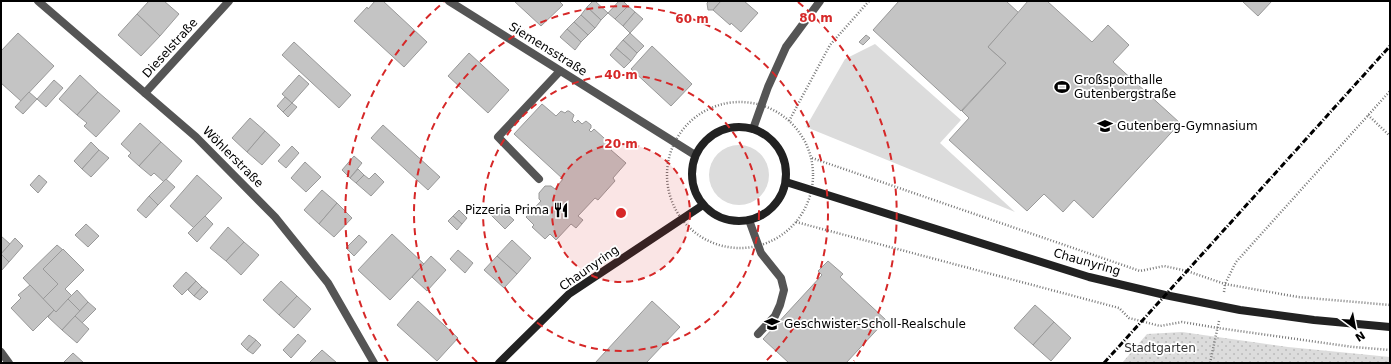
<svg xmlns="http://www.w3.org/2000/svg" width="1391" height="364" font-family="'DejaVu Sans',sans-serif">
<defs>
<pattern id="park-dots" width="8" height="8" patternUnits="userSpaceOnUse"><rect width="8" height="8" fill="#dcdcdc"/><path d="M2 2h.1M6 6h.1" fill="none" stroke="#bbb" stroke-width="1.8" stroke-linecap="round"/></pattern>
</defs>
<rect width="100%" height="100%" fill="#fff"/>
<g fill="#dcdcdc">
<path d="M875,44L961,120L940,143L1015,212L806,127L845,59Z"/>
<circle cx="739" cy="175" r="30"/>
</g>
<path fill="url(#park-dots)" d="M1182,332L1288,347L1390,357V363H1122L1147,334Z"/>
<g fill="#c4c4c4" stroke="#999">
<path d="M149,1H164L179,14L160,36L137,14Z"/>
<path d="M375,1H383L427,42L404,67L354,21L367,7L368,9Z"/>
<path d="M514,1H559L563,5L541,26Z"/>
<path d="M593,1H595L608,13L601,20L587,7Z"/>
<path d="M619,1H623L628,6L615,19L608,13Z"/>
<path d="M709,1H721L713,10H708L707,3Z"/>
<path d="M721,1H744L758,13L741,32L731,23L730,25L713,10Z"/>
<path d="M899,1H1006L1019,13L988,47L1006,63L961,111L873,30Z"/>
<path d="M1028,1H1047L1092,42L1108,25L1129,45L1113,62L1180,123L1093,218L1074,200L1063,212L1044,194L1027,211L949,140L969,118L962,111L1006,63L988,47Z"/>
<path d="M1242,1H1272L1258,16Z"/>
<path d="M628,6L635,12L623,26L615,19Z"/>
<path d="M587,7L601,20L595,28L581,15Z"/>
<path d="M635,12L643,19L630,33L623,26Z"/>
<path d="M137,14L160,36L141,56L118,35Z"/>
<path d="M581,15L595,28L588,35L574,22Z"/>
<path d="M574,22L588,35L581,42L567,29Z"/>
<path d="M567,29L581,42L575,50L560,37Z"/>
<path d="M18,33L54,66L21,101L1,83V51Z"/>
<path d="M630,33L644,46L637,53L623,40Z"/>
<path d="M866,35L870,38L863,45L859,42Z"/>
<path d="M623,40L637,53L631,61L616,48Z"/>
<path d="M294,42L351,95L339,108L282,55Z"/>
<path d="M652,46L692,84L671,106L631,69Z"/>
<path d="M616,48L631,61L624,68L610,55Z"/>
<path d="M469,53L509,90L488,113L448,76Z"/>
<path d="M80,75L98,92L77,115L59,99Z"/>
<path d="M299,75L309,84L292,103L282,94Z"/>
<path d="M54,80L63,88L46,107L37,99Z"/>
<path d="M29,92L37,99L23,114L15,107Z"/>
<path d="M98,92L120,111L96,137L84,126L87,123L77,115Z"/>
<path d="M285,97L292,103L283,112L277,106Z"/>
<path d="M292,103L297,107L288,117L283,112Z"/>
<path d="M542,104L556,116L561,111L565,113L567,111H569L574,115L572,120L575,123L578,120L582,124L586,121L591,125V128L589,130L591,132L594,129L614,147L611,150L626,163L613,178L615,181L598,200L595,198L578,216L583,220L576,228L571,224L556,240L550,234L545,239L532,227L534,225L526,217L541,201L539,199V193L545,186H551L555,189L563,179L514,134Z"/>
<path d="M250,118L265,131L247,152L232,138Z"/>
<path d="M140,123L161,142L139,166L128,156L131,153L121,144Z"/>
<path d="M383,125L440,177L428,190L371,138Z"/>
<path d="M265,131L280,145L262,165L247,152Z"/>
<path d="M91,142L99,150L82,169L74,161Z"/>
<path d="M161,142L182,161L164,182L154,173L151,176L139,166Z"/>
<path d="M292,146L299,153L286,168L278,161Z"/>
<path d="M99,150L109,158L91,177L82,169Z"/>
<path d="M354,156L362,163L350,178L342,170Z"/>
<path d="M305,162L321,177L306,192L291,178Z"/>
<path d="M358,169L364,175L356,183L350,178Z"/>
<path d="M375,173L384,182L371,196L356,183L364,175L369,179Z"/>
<path d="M39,175L47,182L38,193L30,185Z"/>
<path d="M197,175L222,198L194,228L170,206Z"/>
<path d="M166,179L175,187L158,205L149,196Z"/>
<path d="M322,190L337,203L319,224L304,210Z"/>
<path d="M149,196L158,205L146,218L137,210Z"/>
<path d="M337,203L352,218L334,237L319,224Z"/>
<path d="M499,207L514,220L505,229L491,215Z"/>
<path d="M459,210L467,218L462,224L453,216Z"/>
<path d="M205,216L213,224L197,242L188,233Z"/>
<path d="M453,216L462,224L457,230L448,221Z"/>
<path d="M86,224L99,236L88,247L75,235Z"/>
<path d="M228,227L244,242L226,261L210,248Z"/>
<path d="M392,234L424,264L390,300L358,270Z"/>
<path d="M359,235L367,242L354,256L346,248Z"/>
<path d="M1,236L10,244L1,254Z"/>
<path d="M15,238L23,246L9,262L1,254Z"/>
<path d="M512,240L531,258L517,274L497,256Z"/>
<path d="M244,242L259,255L241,275L226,261Z"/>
<path d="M57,245L63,250L43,269L58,284L43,299L23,278Z"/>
<path d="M63,249L84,270L65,289L72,296L56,312L43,299L58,284L43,269Z"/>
<path d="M458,250L473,263L465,273L450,259Z"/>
<path d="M1,254L9,262L1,271Z"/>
<path d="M431,256L446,270L427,291L412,277Z"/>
<path d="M497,256L517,274L504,288L484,270Z"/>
<path d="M828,261L843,274L840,277L886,320L846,363H789L763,339L822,275L818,271Z"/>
<path d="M186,272L196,281L182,295L173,286Z"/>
<path d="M196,281L202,287L194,296L188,290Z"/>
<path d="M281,281L297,296L279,315L263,300Z"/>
<path d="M30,285L54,310L33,331L11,308L21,298L18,295Z"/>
<path d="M202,287L208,292L200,300L194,296Z"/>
<path d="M77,290L88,302L80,311L68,299Z"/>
<path d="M297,296L311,309L294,328L279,315Z"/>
<path d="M68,299L80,311L62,330L48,317L54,310L56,312Z"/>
<path d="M418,301L458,338L437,361L397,325Z"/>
<path d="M652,301L680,327L646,363H595Z"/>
<path d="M88,302L96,309L82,323L75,316Z"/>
<path d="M1035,305L1054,322L1033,345L1014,328Z"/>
<path d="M75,316L89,329L77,343L62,330Z"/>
<path d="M1054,322L1071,338L1051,361L1033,345Z"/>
<path d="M298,334L306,341L291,358L283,350Z"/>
<path d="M249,335L256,340L247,350L241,344Z"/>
<path d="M256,340L261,345L253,354L247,350Z"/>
<path d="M322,350L337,363H309Z"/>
<path d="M73,353L84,363H63Z"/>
</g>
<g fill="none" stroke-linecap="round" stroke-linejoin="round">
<g stroke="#777" stroke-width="2.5" stroke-dasharray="1 2" stroke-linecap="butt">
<circle cx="740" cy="175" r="73"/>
<path d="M1368,115L1390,136"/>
<path d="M789,121L830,45L869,1"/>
<path d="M812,158L1140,271L1164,266L1187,271L1225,284L1298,297L1390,305"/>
<path d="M796,222L1119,308L1129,318L1160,326L1182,322L1218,328L1353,347L1390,350"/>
<path d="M1224,292L1225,284L1236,262L1390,91"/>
<path d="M1210,363L1219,321"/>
</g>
<g stroke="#555" stroke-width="8">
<path d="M539,179L498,137L560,71"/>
<path d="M749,220L761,253L781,278L784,290L780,305L775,316L758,334"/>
</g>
<g stroke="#555" stroke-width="8">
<path d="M38,1L196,137L275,217L328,283L374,363"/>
<path d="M449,1L695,155"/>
<path d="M145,93L229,1"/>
<path d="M753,129L768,87L786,47L820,1"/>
<path d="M1,352L9,363"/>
</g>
<g stroke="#222" stroke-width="8">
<circle cx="739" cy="174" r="47"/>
<path d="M786,182L1089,277L1165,295L1240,310L1314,320L1390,327"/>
<path d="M499,363L569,294L703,205"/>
</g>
<path stroke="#000" stroke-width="3" stroke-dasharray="6 2 1 2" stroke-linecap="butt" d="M1104,363L1390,46"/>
</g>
<circle cx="621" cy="213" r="69" fill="#d62828" fill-opacity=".12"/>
<g fill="none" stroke="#d62828" stroke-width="2" stroke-dasharray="7 5">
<circle cx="621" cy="213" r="69"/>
<circle cx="621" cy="213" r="138"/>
<path d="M477 362A207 207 0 1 1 765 362"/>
<path d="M388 361A276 276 0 0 1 444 2M798 2A276 276 0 0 1 854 361"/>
</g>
<defs>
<g id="stadium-bare" transform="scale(1.2)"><path d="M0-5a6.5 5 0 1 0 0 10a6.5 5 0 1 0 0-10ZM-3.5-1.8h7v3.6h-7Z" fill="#000" stroke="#fff" stroke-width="2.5" paint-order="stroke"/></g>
<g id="school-bare" transform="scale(1.2)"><path d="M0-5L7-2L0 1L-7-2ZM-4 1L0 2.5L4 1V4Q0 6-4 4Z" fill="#000" stroke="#fff" stroke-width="2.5" paint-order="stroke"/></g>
<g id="restaurant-bare" transform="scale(1.2)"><path d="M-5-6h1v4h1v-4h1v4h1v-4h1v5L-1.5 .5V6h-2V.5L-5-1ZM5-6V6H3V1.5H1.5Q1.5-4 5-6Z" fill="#000" stroke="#fff" stroke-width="2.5" paint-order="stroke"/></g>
</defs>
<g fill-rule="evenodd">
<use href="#stadium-bare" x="1062" y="87"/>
<use href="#school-bare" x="1105" y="126"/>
<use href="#restaurant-bare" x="561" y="210"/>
<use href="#school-bare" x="772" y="324"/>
</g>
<g text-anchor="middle" stroke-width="3.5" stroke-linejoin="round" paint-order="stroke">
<g font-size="12" fill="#000" stroke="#fff">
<text transform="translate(170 48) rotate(-48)" y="4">Dieselstraße</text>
<text transform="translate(548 49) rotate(32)" y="4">Siemensstraße</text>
<text transform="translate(233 157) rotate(45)" y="4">Wöhlerstraße</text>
<text transform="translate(1087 262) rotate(16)" y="4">Chaunyring</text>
<text transform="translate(589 268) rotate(-35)" y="4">Chaunyring</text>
</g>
<g font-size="12" fill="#000" stroke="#fff" text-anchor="start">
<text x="1074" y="84">Großsporthalle<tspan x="1074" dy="14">Gutenbergstraße</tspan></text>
<text x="1117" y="130">Gutenberg-Gymnasium</text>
<text x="549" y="214" text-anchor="end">Pizzeria Prima</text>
<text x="784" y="328">Geschwister-Scholl-Realschule</text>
</g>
<g font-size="12" fill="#333" stroke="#fff">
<text x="1160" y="352">Stadtgarten</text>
</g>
</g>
<circle cx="621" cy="213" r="6" fill="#d62828" stroke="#fff" stroke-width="2"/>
<g font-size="12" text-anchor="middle" font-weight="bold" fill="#d62828" stroke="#fff" stroke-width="3.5" stroke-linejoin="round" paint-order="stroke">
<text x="816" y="22">80 m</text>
<text x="692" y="23">60 m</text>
<text x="621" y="79">40 m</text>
<text x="621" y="148">20 m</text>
</g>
<rect width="1391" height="364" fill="none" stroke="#000000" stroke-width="4"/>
<g transform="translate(1355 328) rotate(148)" stroke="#ffffff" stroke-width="3" paint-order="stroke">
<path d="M0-3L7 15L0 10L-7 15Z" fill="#000000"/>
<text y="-6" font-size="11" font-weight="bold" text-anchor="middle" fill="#000000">N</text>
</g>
</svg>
